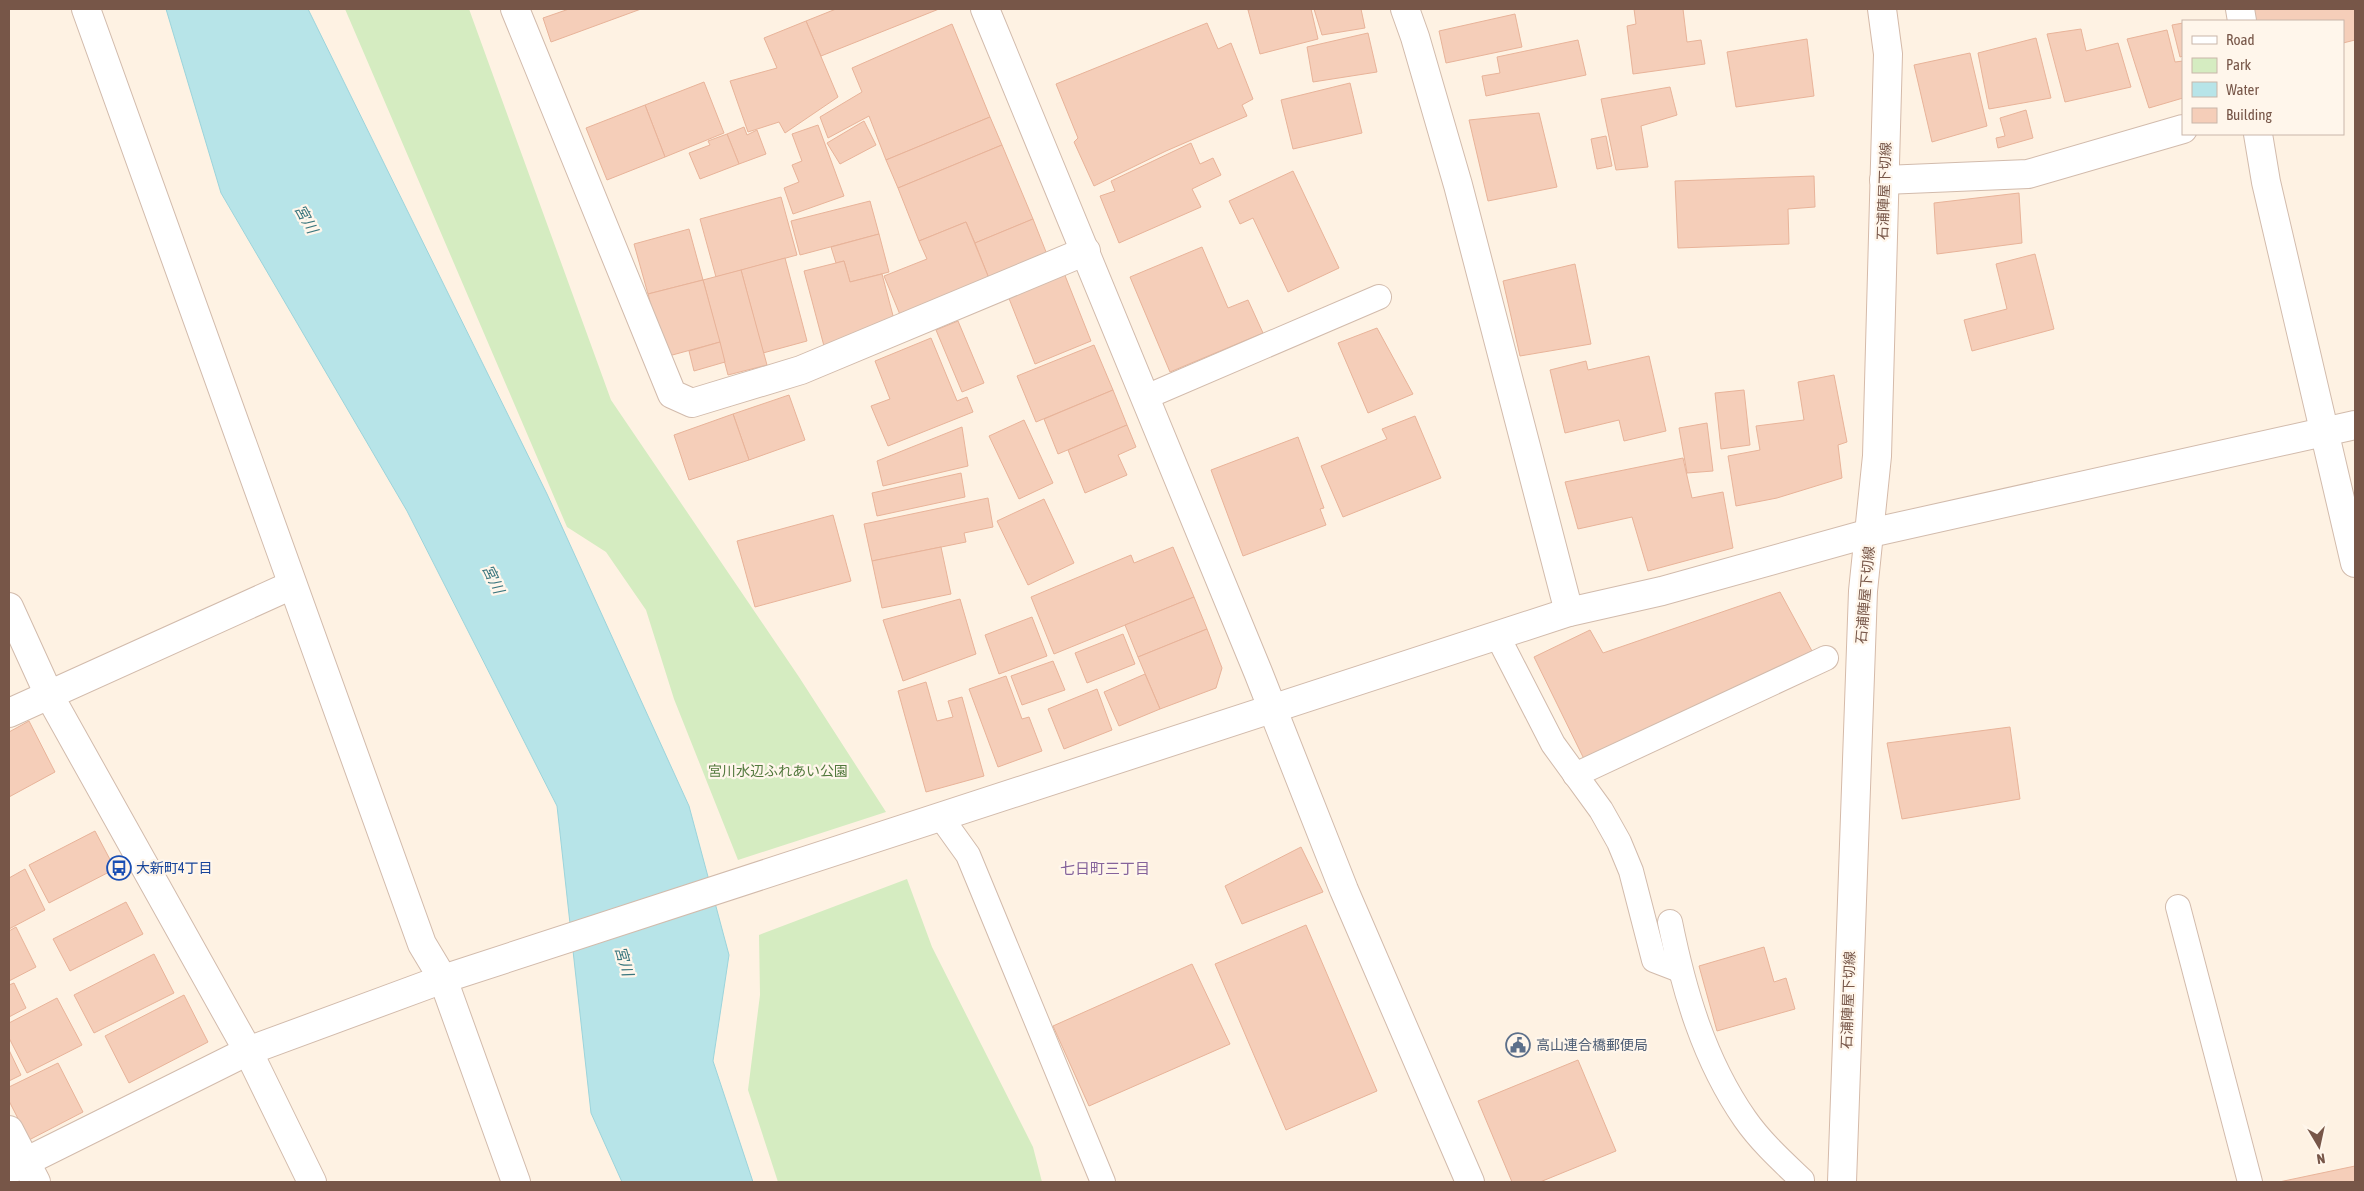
<svg xmlns="http://www.w3.org/2000/svg" width="2364" height="1191" font-family="'Asap Condensed','Noto Sans JP',sans-serif">
<rect width="100%" height="100%" fill="#fef2e3"/>
<g fill="#d5ecc1">
<path d="M345,9H469L611,400L799,677L886,812L738,860L674,699L646,610L606,552L567,527Z"/>
<path d="M907,879L932,947L1033,1147L1042,1182H778L748,1090L760,995L759,935Z"/>
</g>
<path fill="#b7e4e8" stroke="#9cd4db" d="M166,9H308L547,494L689,806L729,955L713,1061L753,1182H622L591,1113L557,806L407,511L221,193Z"/>
<g fill="#f5ceb9" stroke="#e8b399">
<path d="M569,9H641L551,42L543,18Z"/>
<path d="M836,9H939L821,56L806,21Z"/>
<path d="M1253,9H1311L1318,39L1260,54L1248,10Z"/>
<path d="M1314,9H1361L1365,28L1322,35Z"/>
<path d="M1634,9H1683L1687,42L1701,40L1705,64L1633,74L1627,26L1636,24Z"/>
<path d="M2253,9H2355V40L2343,43V21H2255Z"/>
<path d="M1515,14L1522,47L1446,63L1439,31Z"/>
<path d="M806,21L838,97L785,133L779,122L748,132L730,81L777,68L764,38Z"/>
<path d="M1207,23L1218,49L1231,43L1253,99L1242,105L1247,116L1166,151L1094,186L1074,142L1078,138L1056,84Z"/>
<path d="M2183,23V56L2180,57L2172,25Z"/>
<path d="M952,24L990,117L886,160L869,116L828,138L820,117L862,92L852,68Z"/>
<path d="M2081,29L2086,51L2118,43L2131,87L2065,102L2047,34Z"/>
<path d="M2167,30L2175,62L2183,61V98L2149,108L2127,39Z"/>
<path d="M1368,33L1377,72L1313,82L1307,47Z"/>
<path d="M2036,38L2051,98L1989,109L1978,53Z"/>
<path d="M1807,39L1814,96L1736,107L1727,52Z"/>
<path d="M1578,40L1586,75L1486,96L1482,76L1500,73L1497,57Z"/>
<path d="M1970,53L1987,126L1932,142L1914,65Z"/>
<path d="M704,82L724,133L665,157L645,105Z"/>
<path d="M1350,83L1362,133L1293,149L1281,100Z"/>
<path d="M1670,87L1677,115L1641,126L1648,167L1616,170L1601,99Z"/>
<path d="M645,105L665,157L607,180L586,128Z"/>
<path d="M2026,110L2033,138L1998,148L1996,138L2005,136L2000,118Z"/>
<path d="M1539,113L1557,187L1488,201L1469,120Z"/>
<path d="M990,117L1002,145L898,188L886,160Z"/>
<path d="M864,121L876,145L840,164L827,143Z"/>
<path d="M818,125L844,196L793,214L784,188L799,182L792,165L802,161L792,134Z"/>
<path d="M744,127L747,135L757,130L766,154L739,164L727,134Z"/>
<path d="M727,134L739,164L700,179L689,153L710,145L708,141Z"/>
<path d="M1606,136L1612,166L1597,169L1591,139Z"/>
<path d="M1191,143L1200,164L1213,158L1221,175L1192,189L1201,207L1119,243L1100,196L1115,191L1111,181Z"/>
<path d="M1002,145L1033,219L975,243L966,222L919,241L898,188Z"/>
<path d="M1293,171L1339,268L1288,292L1253,218L1240,224L1229,201Z"/>
<path d="M1814,176L1815,207L1788,209L1789,244L1678,248L1675,181Z"/>
<path d="M2019,193L2022,243L1937,254L1934,203Z"/>
<path d="M781,197L797,255L716,277L700,219Z"/>
<path d="M870,201L879,234L800,255L791,221Z"/>
<path d="M1033,219L1048,257L990,281L975,243Z"/>
<path d="M966,222L990,281L901,317L884,276L927,259L919,241Z"/>
<path d="M689,229L703,280L648,294L634,244Z"/>
<path d="M879,234L889,272L850,282L844,261L836,263L831,247Z"/>
<path d="M1202,247L1228,308L1248,300L1263,333L1170,372L1130,277Z"/>
<path d="M2035,254L2054,329L1972,351L1964,320L2007,309L1996,264Z"/>
<path d="M785,258L807,341L763,353L741,270Z"/>
<path d="M844,261L850,282L882,274L896,327L824,346L804,271Z"/>
<path d="M1575,264L1591,344L1520,356L1503,281Z"/>
<path d="M741,270L767,365L728,375L703,280Z"/>
<path d="M1064,273L1091,341L1035,364L1008,296Z"/>
<path d="M703,280L720,342L665,357L648,294Z"/>
<path d="M958,321L984,383L962,392L936,330Z"/>
<path d="M1377,328L1413,394L1368,413L1338,343Z"/>
<path d="M931,338L957,401L967,397L973,412L888,446L871,406L890,399L875,361Z"/>
<path d="M720,342L725,362L694,371L689,351Z"/>
<path d="M1094,345L1113,390L1036,422L1017,376Z"/>
<path d="M1649,356L1666,431L1624,441L1619,420L1565,433L1550,370L1586,361L1588,370Z"/>
<path d="M1834,375L1847,442L1838,445L1842,478L1777,498L1736,506L1728,456L1760,450L1756,426L1804,420L1798,382Z"/>
<path d="M1113,390L1127,425L1058,454L1044,419Z"/>
<path d="M1744,390L1750,445L1721,449L1715,393Z"/>
<path d="M789,395L805,440L749,460L733,414Z"/>
<path d="M733,414L749,460L689,480L674,435Z"/>
<path d="M1415,416L1441,478L1343,517L1321,466L1387,439L1382,429Z"/>
<path d="M1024,420L1053,483L1019,499L989,436Z"/>
<path d="M1707,423L1713,471L1687,473L1679,428Z"/>
<path d="M1127,425L1136,447L1118,455L1127,475L1085,493L1068,450Z"/>
<path d="M962,427L968,466L883,486L877,461Z"/>
<path d="M1298,437L1324,508L1320,509L1326,525L1243,556L1211,470Z"/>
<path d="M1683,458L1692,498L1723,492L1733,548L1648,571L1632,517L1578,529L1565,482Z"/>
<path d="M961,473L965,497L877,516L872,493Z"/>
<path d="M988,498L993,527L964,533L966,542L872,561L864,524Z"/>
<path d="M1044,499L1074,563L1028,585L997,521Z"/>
<path d="M833,515L851,581L755,607L737,541Z"/>
<path d="M941,547L951,594L882,608L872,561Z"/>
<path d="M1173,547L1194,597L1054,654L1031,597L1131,555L1134,563Z"/>
<path d="M1780,592L1812,651L1584,759L1534,657L1590,630L1603,653Z"/>
<path d="M1194,597L1207,629L1138,657L1125,625Z"/>
<path d="M960,599L976,654L903,681L883,620Z"/>
<path d="M1032,617L1047,656L999,674L985,635Z"/>
<path d="M1207,629L1222,668L1216,688L1160,709L1138,657Z"/>
<path d="M1123,634L1135,664L1087,683L1075,653Z"/>
<path d="M1053,661L1065,690L1022,705L1011,676Z"/>
<path d="M1145,674L1160,709L1119,726L1104,692Z"/>
<path d="M1006,676L1022,719L1029,717L1042,751L998,767L969,689Z"/>
<path d="M926,682L937,721L953,717L948,701L962,697L984,776L926,792L898,691Z"/>
<path d="M1097,689L1112,730L1064,749L1048,709Z"/>
<path d="M29,721L55,772L9,797V732Z"/>
<path d="M2010,727L2020,799L1902,819L1887,743Z"/>
<path d="M95,831L115,869L49,903L29,865Z"/>
<path d="M1301,847L1323,892L1242,924L1225,886Z"/>
<path d="M25,869L45,910L9,929V878Z"/>
<path d="M126,902L143,934L70,971L53,939Z"/>
<path d="M1306,925L1377,1091L1286,1130L1215,964Z"/>
<path d="M16,927L36,967L9,981V931Z"/>
<path d="M1764,947L1774,982L1786,978L1795,1009L1717,1031L1699,966Z"/>
<path d="M154,954L174,993L94,1033L74,995Z"/>
<path d="M1192,964L1230,1044L1089,1106L1053,1026Z"/>
<path d="M14,983L26,1008L9,1017V985Z"/>
<path d="M184,995L208,1042L129,1083L105,1036Z"/>
<path d="M57,998L82,1045L27,1073L9,1038V1023Z"/>
<path d="M9,1050L21,1075L9,1081Z"/>
<path d="M1578,1060L1616,1151L1540,1182H1512L1478,1101Z"/>
<path d="M58,1063L83,1112L29,1140L9,1101V1087Z"/>
<path d="M2355,1166V1182H2279Z"/>
</g>
<g fill="none" stroke-linecap="round" stroke-linejoin="round">
<g stroke="#d2bbac" stroke-width="26">
<g id="lane">
<path d="M1146,397L1379,297"/>
<path d="M1497,635L1553,744L1601,810L1619,842L1631,871L1654,960L1680,970"/>
<path d="M1575,775L1826,658"/>
<path d="M940,816L968,855L1103,1182"/>
<path d="M2178,907L2250,1182"/>
<path d="M1670,922C1684,991 1704,1060 1745,1119C1761,1142 1782,1161 1802,1180"/>
</g>
</g>
<g stroke="#d2bbac" stroke-width="30">
<g id="street">
<path d="M86,9L422,944L443,979L516,1182"/>
<path d="M515,9L672,394L692,403L801,370L1086,251"/>
<path d="M985,9L1258,672L1344,890L1470,1182"/>
<path d="M1405,9L1415,37L1458,185L1569,612"/>
<path d="M2240,9L2242,21"/>
<path d="M2258,134L2266,182L2355,563"/>
<path d="M1884,180L2028,174L2183,129"/>
<path d="M9,607L49,695L248,1051L312,1182"/>
<path d="M9,713L292,585"/>
<path d="M9,1130L36,1182"/>
<path d="M9,1170L248,1051L443,979L1569,612L1662,591L1870,533L2355,425"/>
</g>
</g>
<g stroke="#d5baa9" stroke-width="30">
<path id="secondary" d="M1842,1182L1863,591L1877,456L1888,54L1882,9"/>
</g>
<use href="#lane" stroke="#fff" stroke-width="24"/>
<use href="#street" stroke="#fff" stroke-width="28"/>
<use href="#secondary" stroke="#fff" stroke-width="28"/>
</g>
<defs>
<g id="bus-ring" transform="scale(1.25)"><circle r="9.5" fill="#fff6eb" stroke="#1a4fb4" stroke-width="1.5"/><path d="M-5-6H5V4H4V6H2V4H-2V6H-4V4H-5ZM-3.5-4V0h7V-4ZM-3.5 1.2v1.5H-2V1.2ZM2 1.2v1.5H3.5V1.2Z" fill="#1a4fb4"/></g>
<g id="civic-ring" transform="scale(1.25)"><circle r="9.5" fill="#fff6eb" stroke="#5c6f8a" stroke-width="1.5"/><path d="M-.6-6.5H3V-4.5H.6V-3L4-1V1h2V6H-6V1h2V-1L-.6-3ZM-1.2 2.5V6h2.4V2.5Z" fill="#5c6f8a"/></g>
</defs>
<g fill-rule="evenodd">
<use href="#bus-ring" x="119" y="868"/>
<use href="#civic-ring" x="1518" y="1045"/>
</g>
<g text-anchor="middle" stroke-width="4.5" stroke-linejoin="round" paint-order="stroke">
<g font-size="14" fill="#775648" stroke="#fff6eb">
<text transform="translate(1884 191) rotate(-88)" y="5">石浦陣屋下切線</text>
<text transform="translate(1865 595) rotate(-85)" y="5">石浦陣屋下切線</text>
<text transform="translate(1848 1000) rotate(-88)" y="5">石浦陣屋下切線</text>
</g>
<g font-size="14" fill="#51783c" stroke="#fff6eb">
<text x="778" y="776">宮川水辺ふれあい公園</text>
</g>
<g font-size="14" fill="#164399" stroke="#fff6eb" text-anchor="start">
<text x="136" y="873">大新町4丁目</text>
</g>
<g font-size="14" fill="#4e5e75" stroke="#fff6eb" text-anchor="start">
<text x="1536" y="1050">高山連合橋郵便局</text>
</g>
<g font-size="15" font-style="italic" fill="#3a767e" stroke="#fff6eb">
<text transform="translate(306 219) rotate(61)" y="5">宮川</text>
<text transform="translate(493 579) rotate(64)" y="5">宮川</text>
<text transform="translate(624 961) rotate(74)" y="5">宮川</text>
</g>
<g font-size="15" fill="#85639b" stroke="#fff6eb">
<text x="1105" y="874">七日町三丁目</text>
</g>
</g>
<rect width="2364" height="1191" fill="none" stroke="#775648" stroke-width="20"/>
<rect x="2182" y="20" width="162" height="115" fill="#fff6eb" stroke="#c9b6aa"/>
<rect x="2192" y="36" width="25" height="8" fill="#ffffff" stroke="#c9b6aa"/>
<text x="2226" y="45" font-size="15" fill="#775648">Road</text>
<rect x="2192" y="58" width="25" height="15" fill="#d5ecc1" stroke="#c9b6aa"/>
<text x="2226" y="70" font-size="15" fill="#775648">Park</text>
<rect x="2192" y="82" width="25" height="15" fill="#b7e4e8" stroke="#c9b6aa"/>
<text x="2226" y="95" font-size="15" fill="#775648">Water</text>
<rect x="2192" y="108" width="25" height="15" fill="#f5ceb9" stroke="#c9b6aa"/>
<text x="2226" y="120" font-size="15" fill="#775648">Building</text>
<g transform="translate(2319 1146) rotate(171)" stroke="#fff6eb" stroke-width="4" paint-order="stroke">
<path d="M0-4L9 19L0 12L-9 19Z" fill="#775648"/>
<text y="-8" font-size="14" font-weight="bold" text-anchor="middle" fill="#775648">N</text>
</g>
</svg>
